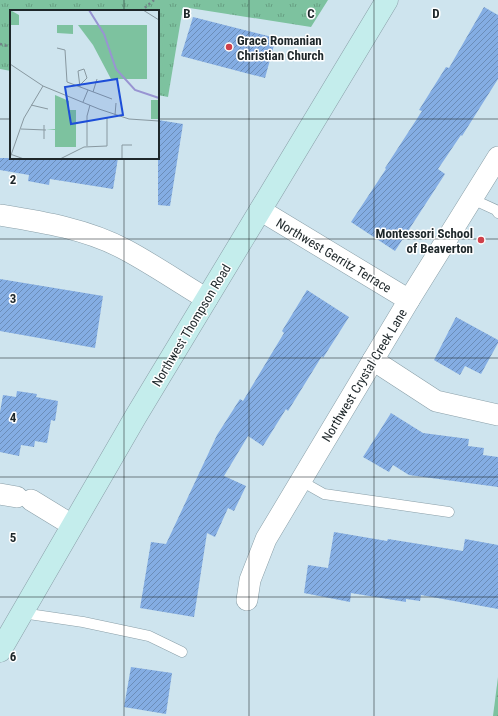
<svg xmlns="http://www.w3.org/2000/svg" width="498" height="716" font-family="'Roboto Condensed',sans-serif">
<defs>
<pattern id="forest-firs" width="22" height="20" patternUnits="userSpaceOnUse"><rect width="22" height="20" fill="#7dc29f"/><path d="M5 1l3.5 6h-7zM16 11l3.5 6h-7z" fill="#669e82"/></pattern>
<pattern id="park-tufts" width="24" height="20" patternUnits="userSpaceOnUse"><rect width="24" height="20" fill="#7dc29f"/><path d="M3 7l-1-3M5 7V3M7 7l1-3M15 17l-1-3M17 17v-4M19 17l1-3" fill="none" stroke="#669e82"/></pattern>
<pattern id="building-hatch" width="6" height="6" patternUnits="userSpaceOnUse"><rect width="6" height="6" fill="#84ade3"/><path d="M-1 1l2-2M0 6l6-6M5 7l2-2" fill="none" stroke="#6b8db8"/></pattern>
</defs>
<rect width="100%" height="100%" fill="#cee4ee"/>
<path fill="url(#forest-firs)" d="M498,677V716H493Z"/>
<path fill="url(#park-tufts)" d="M0,0H328L311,27L183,7L168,97L158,95V11H11V71L0,69Z"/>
<g fill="url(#building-hatch)">
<path d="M484,7L498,15V79L462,136L461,135L438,169L445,174L395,251L351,222L386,169L385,168L422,111L419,110L446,67L449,68Z"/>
<path d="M193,17L276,38L265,78L181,56Z"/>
<path d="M158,120L183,124L170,206L158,205Z"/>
<path d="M0,158H118L113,189L50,179L49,185L28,181L29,175L0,170Z"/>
<path d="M0,279L103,296L95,348L0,331Z"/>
<path d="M307,290L349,317L323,358L322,356L288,411L286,409L263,446L248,436L224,476L246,486L234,511L228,508L215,537L207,533L194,617L140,608L151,542L166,544L217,435L240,399L243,401L284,333L282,331Z"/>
<path d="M456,317L498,340V343L481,374L465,366L460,375L434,360Z"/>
<path d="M17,391L37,394L36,397L58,401L55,421L51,420L47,443L35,441L34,447L21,445L19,456L0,452V412L3,395L16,397Z"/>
<path d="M391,413L423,433L469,439L468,446L484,448L483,455L498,457V487L409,475L393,465L389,472L363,457Z"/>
<path d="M334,532L387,541L388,539L463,551L465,539L498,545V609L421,595L420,601L406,599V602L351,593L350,602L304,593L308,565L328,568Z"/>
<path d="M131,667L172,673L166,714L124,707Z"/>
</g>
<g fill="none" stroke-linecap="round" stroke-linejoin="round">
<g stroke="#8a9fa8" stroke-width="11">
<g id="lane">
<path d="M472,199L496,210L498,213"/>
<path d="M301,481L324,494L449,512"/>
<path d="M22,613L83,622L149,636L182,652"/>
</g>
</g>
<g stroke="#8a9fa8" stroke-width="22">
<g id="street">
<path d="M260,210L409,300"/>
<path d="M0,215C43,222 87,229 126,250C154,265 180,283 207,299"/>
<path d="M373,360L436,401L498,415"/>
<path d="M0,494L17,497"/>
<path d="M31,500L72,525"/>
<path d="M247,600L250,580L266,539L409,300L498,157"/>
</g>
</g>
<g stroke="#8a9fa8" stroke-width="23">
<path id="secondary" d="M0,651L136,416L387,0"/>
</g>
<g stroke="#728188" stroke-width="2.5" stroke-dasharray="2 3" stroke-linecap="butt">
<path d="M141,11L154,0"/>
<path d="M0,44L11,47"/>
</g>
<use href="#lane" stroke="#fff" stroke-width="10"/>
<use href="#street" stroke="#fff" stroke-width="21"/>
<use href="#secondary" stroke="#c4edec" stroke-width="22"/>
</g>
<path fill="none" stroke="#1e272a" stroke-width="1" stroke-opacity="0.55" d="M124,0V11M249,0V716M374,0V716M0,119H11M158,119H498M124,158V716M0,239H498M0,358H498M0,477H498M0,597H498"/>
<g fill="#cf404a" stroke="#fff" stroke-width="1.5">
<circle cx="229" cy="47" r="4"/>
<circle cx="481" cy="240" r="4"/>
</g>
<g text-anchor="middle" stroke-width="3" stroke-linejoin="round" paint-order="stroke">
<g font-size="13" font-weight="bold" fill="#1e272a" stroke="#fff" text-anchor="start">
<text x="237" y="45">Grace Romanian<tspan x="237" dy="15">Christian Church</tspan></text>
<text x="473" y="238" text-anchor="end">Montessori School<tspan x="473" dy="15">of Beaverton</tspan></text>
</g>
<g font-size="13" fill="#1e272a" stroke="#fff">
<text transform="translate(334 255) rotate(31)" y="5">Northwest Gerritz Terrace</text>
<text transform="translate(191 325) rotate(-59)" y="5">Northwest Thompson Road</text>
<text transform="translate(364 375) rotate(-59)" y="5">Northwest Crystal Creek Lane</text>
</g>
</g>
<g transform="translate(10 10)">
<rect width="149" height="149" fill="#cee4ee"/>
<path d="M0,0L9,5V15H0ZM47,15H63V24L47,23ZM68,15H137V69H101L83,35ZM141,90H149V109H141Z" fill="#7dc29f"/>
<path d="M45,85L59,91V100H66V137H45V120H36L45,119Z" fill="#7dc29f"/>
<path fill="none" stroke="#9894d2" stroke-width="2" d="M79,0L94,24L106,59L125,80L149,88"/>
<path fill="none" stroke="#8898a0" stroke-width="1" d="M133,0L149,10M47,38L55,40L57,72L102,89M0,54L33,76L89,99L119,109L149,111M70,77L68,61L74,59L77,68L70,75M83,82L87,69M73,92L78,80M21,95L38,99M105,105L106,93M11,119L36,120M34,129V115M77,136V106L80,95M0,144L14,149H50L74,137L97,136V107M0,148L14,108L33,76M112,149V135H122"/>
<path fill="#1d4ed8" fill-opacity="0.15" stroke="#1d4ed8" stroke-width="2" d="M107,69L113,105L61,114L55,77Z"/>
<rect width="149" height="149" fill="none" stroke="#1e272a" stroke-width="2"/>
</g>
<g font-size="13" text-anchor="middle" font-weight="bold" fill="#1e272a" stroke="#fff" stroke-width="3" stroke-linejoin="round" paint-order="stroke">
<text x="187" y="18">B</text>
<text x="311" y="18">C</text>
<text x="436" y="18">D</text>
<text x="13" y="184">2</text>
<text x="13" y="303">3</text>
<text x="13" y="422">4</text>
<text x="13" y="542">5</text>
<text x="13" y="661">6</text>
</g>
</svg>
